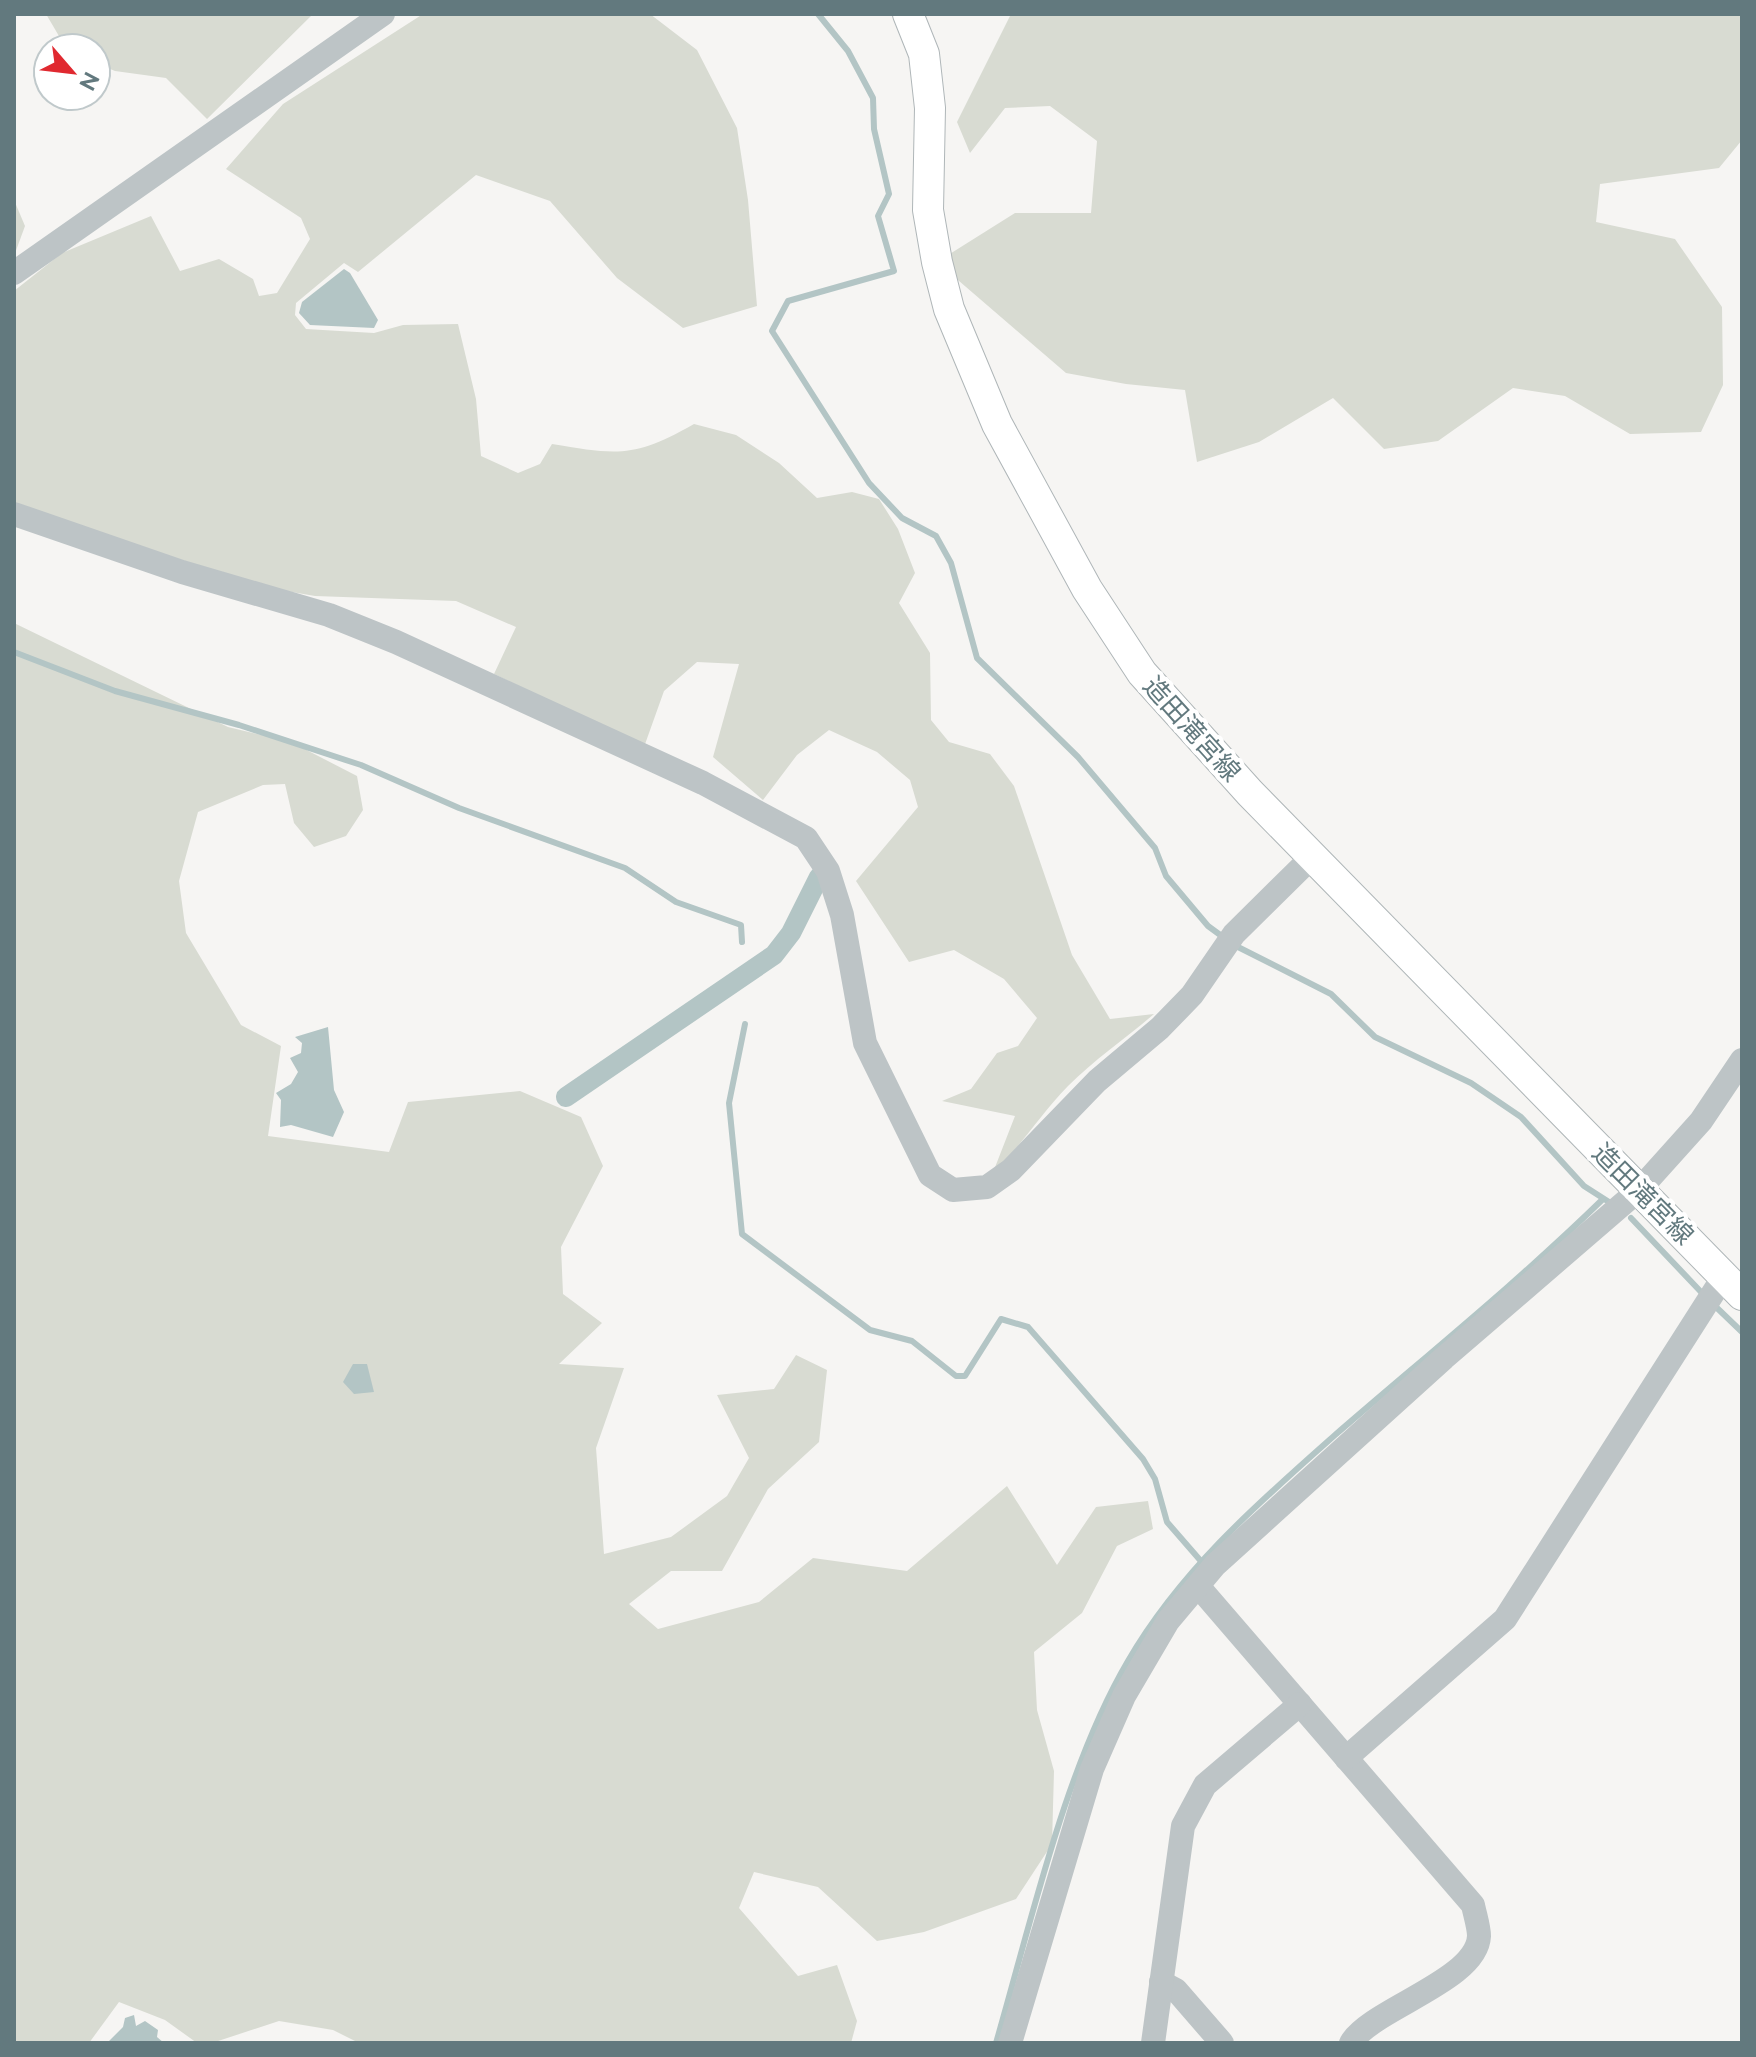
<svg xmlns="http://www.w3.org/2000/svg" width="1756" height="2057" font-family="Raleway,'Noto Sans JP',sans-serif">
<rect width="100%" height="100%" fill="#f6f5f3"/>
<g fill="#d8dbd2">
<path d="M46,14H313L207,119L166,78L115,71L96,63V48H66Z"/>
<path d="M423,14H650L697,50L737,128L748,200L757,306L683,328L617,278L550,201L476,175L358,272L344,263L296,303L295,315L306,329L374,333L403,325L458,324L476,399L481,456L518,473L540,464L552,444C618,455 634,458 694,424L736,435L779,463L817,498L852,492L879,499L898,529L915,573L899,603L930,653L931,720L949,742L990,754L1014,786L1072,955L1110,1019L1154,1014C1126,1038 1094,1060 1068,1086C1040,1115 1020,1147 992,1175L1015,1116L942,1101L971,1089L997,1053L1018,1046L1037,1018L1004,979L954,950L909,962L856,881L918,807L910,780L877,752L829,730L797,755L763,800L713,757L739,664L697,662L664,691L644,747L494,674L516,627L456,601L315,596L263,587L14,504V291L62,253L151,216L180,271L219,259L253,279L259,296L277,293L310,239L301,218L226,169L283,104Z"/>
<path d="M1011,14H1742V140L1719,168L1600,184L1596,222L1675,239L1722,307L1723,385L1701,432L1630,434L1565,396L1513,388L1438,441L1384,449L1333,398L1259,442L1197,462L1185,390L1126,384L1066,373L937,262L1015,213H1091L1097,141L1050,106L1005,108L970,153L957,122Z"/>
<path d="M14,200L25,226L14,256Z"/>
<path d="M14,623L228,727L291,742L357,776L363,810L346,836L314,847L294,823L285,784L263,785L198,812L179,881L186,933L241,1025L281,1046L268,1136L389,1152L408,1102L520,1091L581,1117L603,1166L561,1247L563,1294L602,1323L559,1364L624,1368L596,1448L604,1554L671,1537L727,1496L749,1458L717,1395L774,1389L796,1355L827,1370L819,1442L768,1489L722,1571H671L629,1604L658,1629L759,1602L813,1558L907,1571L1007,1486L1057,1565L1096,1507L1148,1501L1153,1529L1117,1546L1082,1613L1034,1652L1037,1710L1054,1771L1052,1844L1016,1899L924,1932L877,1941L818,1887L754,1872L739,1908L798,1976L837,1965L857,2021L851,2043H359L333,2030L279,2021L212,2043H197L165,2020L119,2002L89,2043H14Z"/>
</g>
<g fill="#b3c5c5">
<path d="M344,269L350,273L378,320L374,328L310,325L299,313L302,302Z"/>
<path d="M328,1027L334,1090L344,1112L333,1137L291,1125L280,1127L281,1100L276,1093L291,1084L298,1072L290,1058L301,1053L302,1043L295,1037Z"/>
<path d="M353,1364H367L374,1392L354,1394L343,1382Z"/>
<path d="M134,2015L136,2026L145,2021L158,2030L157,2037L164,2043H107L123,2027L125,2018Z"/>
</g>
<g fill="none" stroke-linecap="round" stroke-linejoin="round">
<g stroke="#b3c5c5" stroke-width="6">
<path d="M818,14L848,51L873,98L874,129L889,194L878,216L894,271L788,301L772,331L869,483L902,518L936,536L951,563L977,658L1078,757L1155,848L1166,876L1208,926L1223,937"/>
<path d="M14,652L115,691L239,725L361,765L459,808L625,868L676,902L741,925L742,942"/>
<path d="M1232,944L1331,994L1375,1037L1471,1083L1521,1117L1584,1186L1609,1202"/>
<path d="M745,1024L729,1103L742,1234L870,1330L912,1341L956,1376H965L1001,1319L1028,1327L1143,1459L1155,1479L1167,1522L1200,1560"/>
<path d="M1631,1218L1702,1293"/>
<path d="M1715,1306L1742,1332"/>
<path d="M996,2043C1031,1923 1065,1768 1128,1661C1181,1570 1257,1504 1335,1435C1425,1357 1518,1282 1603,1199"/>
</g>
<path stroke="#b3c5c5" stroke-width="20" d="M566,1097L774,955L791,933L819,877"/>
<g stroke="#afb6b8" stroke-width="32">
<path id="major" d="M908,14L924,54L930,108L928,210L937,262L949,309L997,424L1087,589L1142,673L1250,793L1742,1295"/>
</g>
<g stroke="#bdc4c6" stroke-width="24">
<path d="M14,273L383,14"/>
<path d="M14,514L182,572L329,615L396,642L703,783L806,838L828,871L842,915L865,1043L930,1175L953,1190L987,1187L1011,1170L1097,1081L1160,1028L1192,995L1234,934L1312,857"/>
<path d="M1198,1586L1473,1905C1475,1915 1479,1927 1479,1936C1477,1981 1371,2009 1351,2043"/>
<path d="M1346,1758L1505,1619L1724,1276"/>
<path d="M1161,1982L1176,1990L1222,2043"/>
<path d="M1010,2043L1092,1769L1124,1696L1168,1621L1215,1565L1444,1358L1639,1190L1701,1121L1742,1060"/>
<path d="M1153,2043L1183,1826L1205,1785L1300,1704"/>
</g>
<use href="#major" stroke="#fff" stroke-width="30"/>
</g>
<g text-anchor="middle" stroke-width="8" stroke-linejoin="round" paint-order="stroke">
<g font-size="26" fill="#62797e" stroke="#fff">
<text transform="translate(1192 729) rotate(48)" y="9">造田滝宮線</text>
<text transform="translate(1643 1194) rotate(45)" y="9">造田滝宮線</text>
</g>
</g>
<rect width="1756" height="2057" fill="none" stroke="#62797e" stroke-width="32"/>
<g transform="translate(72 72) rotate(118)"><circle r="38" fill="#ffffff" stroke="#c0c9cb" stroke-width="2"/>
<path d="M0-6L14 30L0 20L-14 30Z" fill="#e02930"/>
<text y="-12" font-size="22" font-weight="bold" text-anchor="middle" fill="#62797e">N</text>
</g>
</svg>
